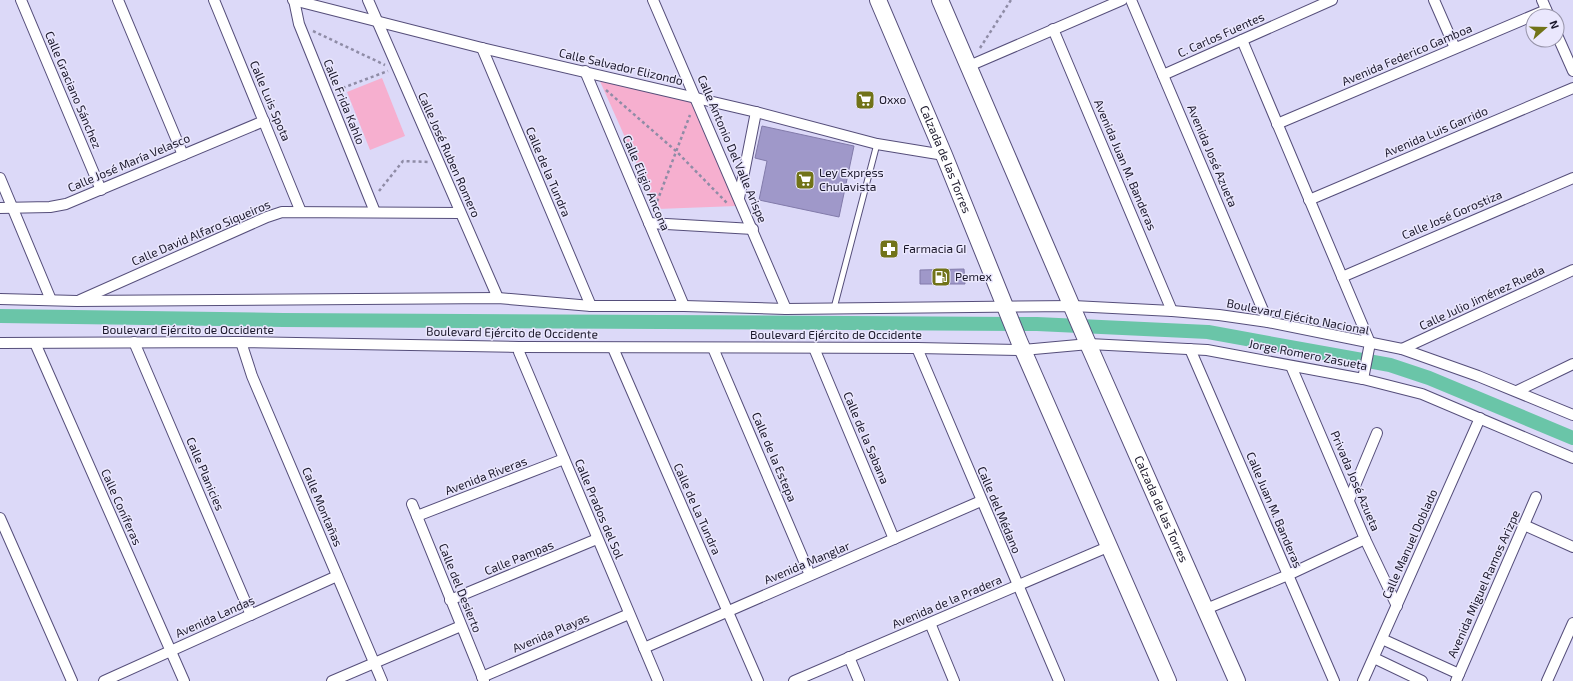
<svg xmlns="http://www.w3.org/2000/svg" width="1573" height="681" font-family="'Exo 2',sans-serif">
<rect width="100%" height="100%" fill="#dcd9f8"/>
<g fill="#f6afcf">
<path d="M382,78L405,136L370,150L347,92Z"/>
<path d="M599,79L690,100L737,206L657,209Z"/>
</g>
<g fill="none" stroke-linecap="round" stroke-linejoin="round">
<path stroke="#6ac5a8" stroke-width="14" d="M0,316L283,320L1037,324L1208,332L1390,365L1429,378L1573,438"/>
</g>
<g fill="#9f98c9" stroke="#827baa">
<path d="M762,126L854,146L839,217L759,200L767,161L755,158Z"/>
<path d="M964,269L965,284H920V270Z"/>
</g>
<g fill="none" stroke-linecap="round" stroke-linejoin="round">
<g stroke="#554e7a" stroke-width="7">
<path id="service" d="M834,308L877,144"/>
</g>
<g stroke="#554e7a" stroke-width="12">
<g id="minor">
<path d="M21,0L101,190"/>
<path d="M118,0L183,155"/>
<path d="M214,0L301,212"/>
<path d="M293,0L482,48L756,112L877,144L944,155"/>
<path d="M294,0L299,24L375,212"/>
<path d="M368,0L498,298"/>
<path d="M653,0L786,309"/>
<path d="M1131,0L1268,322"/>
<path d="M1434,0L1455,48"/>
<path d="M1542,0L1549,16"/>
<path d="M1053,29L1172,311"/>
<path d="M1557,35L1573,71"/>
<path d="M1242,40L1370,343L1363,379"/>
<path d="M482,48L591,306"/>
<path d="M969,66L1122,0"/>
<path d="M585,71L684,306"/>
<path d="M1163,75L1332,0"/>
<path d="M1277,124L1546,10"/>
<path d="M0,178L51,300"/>
<path d="M739,198L756,112"/>
<path d="M1309,200L1573,88"/>
<path d="M0,208L50,207L66,204L264,121"/>
<path d="M649,223L753,229"/>
<path d="M1342,277L1573,178"/>
<path d="M0,299L77,301L498,298L591,306H684L786,309L1073,306L1172,311L1219,315L1268,322L1402,349L1478,376L1573,415"/>
<path d="M80,300L267,217L282,212L460,213"/>
<path d="M134,342L251,615"/>
<path d="M241,342L252,376L382,681"/>
<path d="M0,343L241,342L519,347L917,348L1023,350L1089,344L1207,350L1363,379L1422,394L1573,458"/>
<path d="M35,343L184,681"/>
<path d="M519,347V352L658,681"/>
<path d="M613,348L758,681"/>
<path d="M713,348L810,575"/>
<path d="M814,348L894,539"/>
<path d="M917,348L1059,681"/>
<path d="M1190,349L1334,681"/>
<path d="M1402,349L1573,270"/>
<path d="M1291,366L1365,539L1397,606"/>
<path d="M1517,391L1573,364"/>
<path d="M1349,500L1377,433"/>
<path d="M412,504L484,681"/>
<path d="M417,516L564,459"/>
<path d="M0,518L72,681"/>
<path d="M1524,525L1573,547"/>
<path d="M450,600L597,539"/>
<path d="M1206,609L1288,575L1365,539"/>
<path d="M930,623L954,681"/>
<path d="M1382,639L1459,674"/>
<path d="M644,648L981,501"/>
<path d="M849,657L859,681"/>
<path d="M1374,658L1422,681"/>
<path d="M482,677L629,614"/>
<path d="M104,681L337,576"/>
<path d="M332,681L461,626"/>
<path d="M794,681L1110,546"/>
<path d="M1363,681L1480,418"/>
<path d="M1456,681L1536,497"/>
<path d="M1547,681L1573,623"/>
</g>
</g>
<g stroke="#554e7a" stroke-width="18">
<g id="primary">
<path id="s1" d="M878,0L944,155L1019,341L1168,681"/>
<path id="s2" d="M940,0L1085,337L1237,681"/>
</g>
</g>
<g stroke="#8f8ca6" stroke-width="2.5" stroke-dasharray="3 3" stroke-linecap="butt">
<path d="M313,31L385,65"/>
<path d="M980,48L1011,0"/>
<path d="M337,90L388,71"/>
<path d="M606,90L676,151L728,204"/>
<path d="M379,191L403,161L428,162"/>
<path d="M655,207L690,115"/>
</g>
<use href="#service" stroke="#fff" stroke-width="5"/>
<use href="#minor" stroke="#fff" stroke-width="10"/>
<use href="#primary" stroke="#fff" stroke-width="16"/>
</g>
<defs>
<g id="supermarket-square" transform="scale(1)"><rect x="-9" y="-9" width="18" height="18" rx="4" fill="#717318" stroke="#eae7fd"/><path d="M-6-5.5h2.5l.6 2H6L4.5 2H-2.5L-4.4-4H-6ZM-1.5 3.2a1.3 1.3 0 1 0 .1 0ZM3 3.2a1.3 1.3 0 1 0 .1 0Z" fill="#fff"/></g>
<g id="pharmacy-square" transform="scale(1)"><rect x="-9" y="-9" width="18" height="18" rx="4" fill="#717318" stroke="#eae7fd"/><path d="M-2-6h4v4h4v4h-4v4h-4v-4h-4v-4h4Z" fill="#fff"/></g>
<g id="fuel-square" transform="scale(1)"><rect x="-9" y="-9" width="18" height="18" rx="4" fill="#717318" stroke="#eae7fd"/><path d="M-5.5-6h7V0h2V4h1.3V-2.5L3-4.5l.8-.8L6-3V5H2.5V1h-1V6h-7ZM-4.2-4.7v3.2H.2V-4.7Z" fill="#fff"/></g>
</defs>
<g fill-rule="evenodd">
<use href="#supermarket-square" x="865" y="100"/>
<use href="#supermarket-square" x="805" y="180"/>
<use href="#pharmacy-square" x="889" y="249"/>
<use href="#fuel-square" x="941" y="277"/>
</g>
<g text-anchor="middle" stroke-width="3" stroke-linejoin="round" paint-order="stroke">
<g font-size="12" fill="#1a172a" stroke="#eae7fd">
<text transform="translate(1221 35) rotate(-24)" y="4">C. Carlos Fuentes</text>
<text transform="translate(1407 55) rotate(-23)" y="4">Avenida Federico Gamboa</text>
<text transform="translate(621 67) rotate(13)" y="4">Calle Salvador Elizondo</text>
<text transform="translate(73 90) rotate(67)" y="4">Calle Graciano Sánchez</text>
<text transform="translate(270 101) rotate(67)" y="4">Calle Luis Spota</text>
<text transform="translate(344 102) rotate(68)" y="4">Calle Frida Kahlo</text>
<text transform="translate(1436 132) rotate(-23)" y="4">Avenida Luis Garrido</text>
<text transform="translate(732 149) rotate(67)" y="4">Calle Antonio Del Valle Arispe</text>
<text transform="translate(449 155) rotate(66)" y="4">Calle José Ruben Romero</text>
<text transform="translate(1212 156) rotate(67)" y="4">Avenida José Azueta</text>
<text dy="4" stroke="none"><textPath href="#s1" startOffset="173">Calzada de las Torres</textPath></text>
<text transform="translate(129 163) rotate(-23)" y="4">Calle José María Velasco</text>
<text transform="translate(1125 165) rotate(67)" y="4">Avenida Juan M. Banderas</text>
<text transform="translate(548 172) rotate(67)" y="4">Calle de la Tundra</text>
<text transform="translate(646 183) rotate(67)" y="4">Calle Eligio Ancona</text>
<text transform="translate(1452 215) rotate(-23)" y="4">Calle José Gorostiza</text>
<text transform="translate(201 233) rotate(-23)" y="4">Calle David Alfaro Siqueiros</text>
<text transform="translate(1482 298) rotate(-25)" y="4">Calle Julio Jiménez Rueda</text>
<text transform="translate(1298 317) rotate(11)" y="4">Boulevard Ejécito Nacional</text>
<text x="188" y="334">Boulevard Ejército de Occidente</text>
<text transform="translate(512 333) rotate(1)" y="4">Boulevard Ejército de Occidente</text>
<text x="836" y="339">Boulevard Ejército de Occidente</text>
<text transform="translate(1308 355) rotate(11)" y="4">Jorge Romero Zasueta</text>
<text transform="translate(866 438) rotate(67)" y="4">Calle de la Sabana</text>
<text transform="translate(774 457) rotate(67)" y="4">Calle de la Estepa</text>
<text transform="translate(205 474) rotate(67)" y="4">Calle Planicies</text>
<text transform="translate(486 476) rotate(-21)" y="4">Avenida Riveras</text>
<text transform="translate(1355 481) rotate(67)" y="4">Privada José Azueta</text>
<text transform="translate(121 507) rotate(66)" y="4">Calle Coníferas</text>
<text transform="translate(322 507) rotate(67)" y="4">Calle Montañas</text>
<text transform="translate(599 509) rotate(67)" y="4">Calle Prados del Sol</text>
<text transform="translate(697 509) rotate(66)" y="4">Calle de La Tundra</text>
<text dy="4" stroke="none"><textPath href="#s2" startOffset="555">Calzada de las Torres</textPath></text>
<text transform="translate(999 510) rotate(67)" y="4">Calle del Médano</text>
<text transform="translate(1274 510) rotate(67)" y="4">Calle Juan M. Banderas</text>
<text transform="translate(1410 544) rotate(-66)" y="4">Calle Manuel Doblado</text>
<text transform="translate(519 558) rotate(-22)" y="4">Calle Pampas</text>
<text transform="translate(807 563) rotate(-23)" y="4">Avenida Manglar</text>
<text transform="translate(1484 584) rotate(-66)" y="4">Avenida Miguel Ramos Arizpe</text>
<text transform="translate(460 588) rotate(68)" y="4">Calle del Desierto</text>
<text transform="translate(947 602) rotate(-23)" y="4">Avenida de la Pradera</text>
<text transform="translate(215 617) rotate(-24)" y="4">Avenida Landas</text>
<text transform="translate(551 633) rotate(-23)" y="4">Avenida Playas</text>
</g>
<g font-size="12" fill="#1a172a" stroke="#eae7fd" text-anchor="start">
<text x="879" y="104">Oxxo</text>
<text x="819" y="177">Ley Express<tspan x="819" dy="14">Chulavista</tspan></text>
<text x="903" y="253">Farmacia GI</text>
<text x="955" y="281">Pemex</text>
</g>
</g>
<g transform="translate(1545 28) rotate(70)"><circle r="19" fill="#eae7fd" stroke="#9794a9"/>
<path d="M0-3L7 15L0 10L-7 15Z" fill="#717318"/>
<text y="-6" font-size="11" font-weight="bold" text-anchor="middle" fill="#1a172a">N</text>
</g>
</svg>
